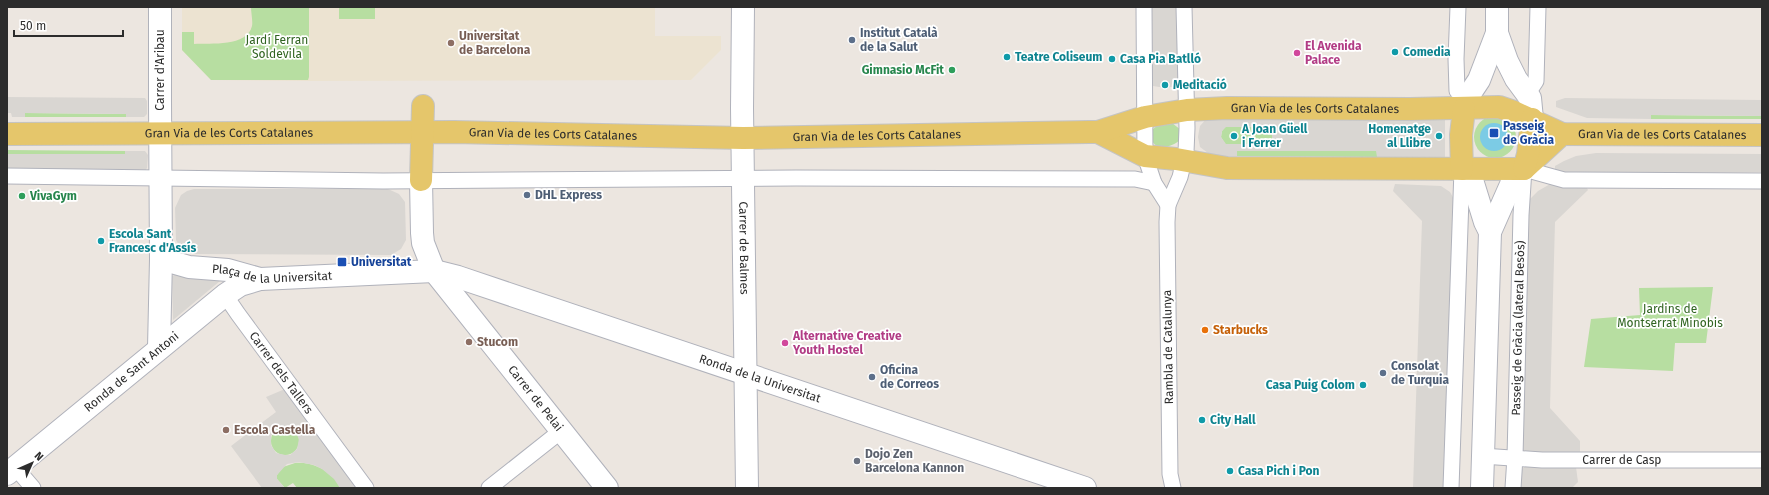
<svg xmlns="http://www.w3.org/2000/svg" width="1769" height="495" font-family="'Fira Sans',sans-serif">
<rect width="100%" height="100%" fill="#ece6e0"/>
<path fill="#ece3d1" d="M182,7H655V36H721V50L691,80L309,81L211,80L182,50Z"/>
<g fill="#b7dea1">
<path d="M251,7H309V77L308,80H211L182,50V32H194V44C211,43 247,47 252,26C253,21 251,13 251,7Z"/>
<rect x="339" y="7" width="36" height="12"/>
<path d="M25,113L126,114V117H25Z"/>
<path d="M1651,115L1762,116V119H1651Z"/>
<circle cx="1495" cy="137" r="21"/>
<path d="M1172,123L1181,130L1180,140C1174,146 1156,152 1152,140C1151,138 1152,133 1151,131C1157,124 1164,124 1172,123Z"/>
<path d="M1225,127H1270L1272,130V142L1269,144H1225L1221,137L1222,131Z"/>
<path d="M7,150L125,151V154H7Z"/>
<path d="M1237,151H1377V157L1237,156Z"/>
<path d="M1713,287L1706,343H1675L1673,371L1584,367L1591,319L1640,315L1639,288Z"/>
<circle cx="285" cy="441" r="14"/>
<path d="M295,463C311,461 334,471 340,488H297L293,483L285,488L277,479V475L283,467Z"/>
</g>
<g fill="#d9d6d2" fill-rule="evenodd">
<path d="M1147,7H1181L1180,84L1176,87H1159L1153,86L1150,83Z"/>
<path d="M7,97L145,98L147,101V114L144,117H126V114L25,113V117H12L11,113H7Z"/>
<path d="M1565,98L1762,100V116L1651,115V119L1587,118L1556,107V101Z"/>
<path d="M1237,115V120H1376V115H1445V157H1377L1376,151H1237V156H1214L1208,153L1200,147L1198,137L1199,131L1200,126L1207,118ZM1226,127H1270V130H1272V141L1269,142V144H1226L1221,137L1222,131Z"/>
<path d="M125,151H145L148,155L147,168L145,171L7,170V154H125Z"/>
<path d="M1596,153L1762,154V172L1558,173L1555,169V166L1564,161L1576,156Z"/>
<path d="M1552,183H1584L1588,190L1555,222L1550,408L1580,441V454H1542L1522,452L1518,442L1529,200L1538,191Z"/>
<path d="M1395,184L1441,186L1450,192L1455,201L1447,488H1413L1422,221L1393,191Z"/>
<path d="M194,189H388L399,194L405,202L406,240L401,249L391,255L189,254L181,249L176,240L175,208L181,195L187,191Z"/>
<path d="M177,274L226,276L173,320L172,276Z"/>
<path d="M285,389L359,488H340L334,479L322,469L314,465L299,462L287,464L277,475V479L285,488H262L231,446L276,412L266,397ZM282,427L291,428L295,431L299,439L297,449L290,455H285L276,453L271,445V436L277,429Z"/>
<path d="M1526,466L1576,467L1578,482L1572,488H1516L1519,471Z"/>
</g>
<circle fill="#7ccbe5" cx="1494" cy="137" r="14"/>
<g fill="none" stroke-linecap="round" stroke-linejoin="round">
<g stroke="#b0b2bb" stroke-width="17">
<g id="street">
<path d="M1144,7L1145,156L1154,183L1168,205"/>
<path d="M1457,91L1456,59L1458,7"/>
<path d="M1528,93L1536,81L1538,7"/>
<path d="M7,176L383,181L796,178L1135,179L1154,183"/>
<path id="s1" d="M225,295L238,314L366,488"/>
<path id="s2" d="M1482,456L1542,460H1762"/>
<path d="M15,467L33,488"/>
<path d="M489,488L561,431"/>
<path d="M1173,488L1170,474L1167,222L1168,205L1180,177L1186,152L1187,128L1184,7"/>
<path d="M1451,488L1462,169"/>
<path id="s3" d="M1513,488L1515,457L1521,215L1524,169L1564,180H1576L1762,181"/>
</g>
</g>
<g stroke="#b0b2bb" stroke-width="24">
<g id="secondary">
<path id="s4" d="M743,7L742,108L747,488"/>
<path d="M1497,33L1507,61L1516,79L1530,98L1532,119"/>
<path d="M1464,109L1469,95L1479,80L1497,33V7"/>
<path d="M1462,169L1472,180L1485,222L1490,232"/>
<path id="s5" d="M421,180L422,233L423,243L434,271L607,488"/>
<path id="s6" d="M161,259L189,267L228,270L260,279L434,271L458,277L1085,488"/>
<path d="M159,348L161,259L160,102V7"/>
<path id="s7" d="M7,474L225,295L240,285L260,279"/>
<path d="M1482,488L1490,232L1513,180L1524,169"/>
</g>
</g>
<g stroke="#c4c4c4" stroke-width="24">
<g id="primary">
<path d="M1098,132L1145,156L1176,159L1227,168L1524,169L1562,134"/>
<path id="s8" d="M7,134L454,132L743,138L1089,132H1098L1145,117L1187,110L1227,108L1410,109L1499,107L1514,112L1562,134L1762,135"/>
<path d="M1462,169L1461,135L1464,109"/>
<path d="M1524,169L1528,154L1532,119"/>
<path d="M421,180L423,106"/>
</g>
</g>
<use href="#street" stroke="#fff" stroke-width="15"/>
<use href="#secondary" stroke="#fff" stroke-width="22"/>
<use href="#primary" stroke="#e5c66b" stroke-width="22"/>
</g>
<g fill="#5c6f8a" stroke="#fff" stroke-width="1.5">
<circle cx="852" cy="40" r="4"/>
<circle cx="527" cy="195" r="4"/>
<circle cx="1383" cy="373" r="4"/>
<circle cx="872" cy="377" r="4"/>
</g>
<g fill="#8d6e63" stroke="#fff" stroke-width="1.5">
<circle cx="451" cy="43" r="4"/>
<circle cx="469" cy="342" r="4"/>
<circle cx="226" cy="430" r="4"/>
</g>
<g fill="#0f9aa8" stroke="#fff" stroke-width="1.5">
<circle cx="1395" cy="52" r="4"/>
<circle cx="1007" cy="57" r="4"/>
<circle cx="1112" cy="59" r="4"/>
<circle cx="1165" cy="85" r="4"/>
<circle cx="1234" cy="136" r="4"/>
<circle cx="1439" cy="136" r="4"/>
<circle cx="101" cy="241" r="4"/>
<circle cx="1363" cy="385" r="4"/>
<circle cx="1202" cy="420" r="4"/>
<circle cx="1230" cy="471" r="4"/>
</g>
<g fill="#d1479c" stroke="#fff" stroke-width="1.5">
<circle cx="1297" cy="53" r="4"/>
<circle cx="785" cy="343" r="4"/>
</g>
<g fill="#2e9e5b" stroke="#fff" stroke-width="1.5">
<circle cx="952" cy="70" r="4"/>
<circle cx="22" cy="196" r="4"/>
</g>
<g fill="#1a4fb4" stroke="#fff" stroke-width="1.5">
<rect x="1489" y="128" width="10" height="10" rx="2"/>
<rect x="337" y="257" width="10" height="10" rx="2"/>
</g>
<circle fill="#e8710a" stroke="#fff" stroke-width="1.5" cx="1205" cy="330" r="4"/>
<circle fill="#6b7280" stroke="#fff" stroke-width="1.5" cx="857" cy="461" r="4"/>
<g text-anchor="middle" stroke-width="3.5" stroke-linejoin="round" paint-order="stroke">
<g font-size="12" font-weight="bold" fill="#4e5e75" stroke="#fff" text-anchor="start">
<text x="860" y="37">Institut Català<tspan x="860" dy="14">de la Salut</tspan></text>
<text x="535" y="199">DHL Express</text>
<text x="1391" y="370">Consolat<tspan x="1391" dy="14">de Turquia</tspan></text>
<text x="880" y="374">Oficina<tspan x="880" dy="14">de Correos</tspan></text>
</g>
<g font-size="12" font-weight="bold" fill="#785e54" stroke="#fff" text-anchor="start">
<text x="459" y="40">Universitat<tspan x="459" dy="14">de Barcelona</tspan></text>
<text x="477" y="346">Stucom</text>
<text x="234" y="434">Escola Castella</text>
</g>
<g font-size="12" fill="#306421" stroke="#fff">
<text x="277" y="44">Jardí Ferran<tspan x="277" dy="14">Soldevila</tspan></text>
<text x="1670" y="313">Jardins de<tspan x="1670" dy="14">Montserrat Minobis</tspan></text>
</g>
<g font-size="12" font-weight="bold" fill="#b23c85" stroke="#fff" text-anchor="start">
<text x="1305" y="50">El Avenida<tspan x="1305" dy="14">Palace</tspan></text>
<text x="793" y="340">Alternative Creative<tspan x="793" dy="14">Youth Hostel</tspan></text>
</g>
<g font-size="12" font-weight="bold" fill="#0d838f" stroke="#fff" text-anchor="start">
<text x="1403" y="56">Comedia</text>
<text x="1015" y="61">Teatre Coliseum</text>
<text x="1120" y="63">Casa Pia Batlló</text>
<text x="1173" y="89">Meditació</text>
<text x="1242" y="133">A Joan Güell<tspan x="1242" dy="14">i Ferrer</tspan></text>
<text x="1431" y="133" text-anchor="end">Homenatge<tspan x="1431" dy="14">al Llibre</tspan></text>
<text x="109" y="238">Escola Sant<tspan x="109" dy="14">Francesc d'Assís</tspan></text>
<text x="1355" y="389" text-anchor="end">Casa Puig Colom</text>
<text x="1210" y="424">City Hall</text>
<text x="1238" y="475">Casa Pich i Pon</text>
</g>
<g font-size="12" fill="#2c2c2c" stroke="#fff">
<text transform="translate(160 70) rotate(-90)" y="4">Carrer d'Aribau</text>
<text dy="4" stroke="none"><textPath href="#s8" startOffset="1311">Gran Via de les Corts Catalanes</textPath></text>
<text dy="4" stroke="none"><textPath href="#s8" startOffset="222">Gran Via de les Corts Catalanes</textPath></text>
<text dy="4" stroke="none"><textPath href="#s8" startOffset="546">Gran Via de les Corts Catalanes</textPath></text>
<text dy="4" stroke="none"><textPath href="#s8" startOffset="870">Gran Via de les Corts Catalanes</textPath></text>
<text dy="4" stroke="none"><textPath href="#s8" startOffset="1664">Gran Via de les Corts Catalanes</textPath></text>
<text dy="4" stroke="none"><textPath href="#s4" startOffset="241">Carrer de Balmes</textPath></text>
<text dy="4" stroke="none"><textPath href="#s6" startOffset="113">Plaça de la Universitat</textPath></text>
<text dy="4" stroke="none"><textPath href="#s3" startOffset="160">Passeig de Gràcia (lateral Besòs)</textPath></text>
<text transform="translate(1168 347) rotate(-91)" y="4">Rambla de Catalunya</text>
<text dy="4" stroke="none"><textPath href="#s7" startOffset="161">Ronda de Sant Antoni</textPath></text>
<text dy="4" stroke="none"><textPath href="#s1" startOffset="96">Carrer dels Tallers</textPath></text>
<text dy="4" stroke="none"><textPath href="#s6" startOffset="619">Ronda de la Universitat</textPath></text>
<text dy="4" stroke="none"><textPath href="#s5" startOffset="256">Carrer de Pelai</textPath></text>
<text dy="4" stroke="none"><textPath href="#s2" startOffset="140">Carrer de Casp</textPath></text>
</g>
<g font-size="12" font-weight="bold" fill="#27864d" stroke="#fff" text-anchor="end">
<text x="944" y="74">Gimnasio McFit</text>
<text x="30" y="200" text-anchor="start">VivaGym</text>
</g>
<g font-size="12" font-weight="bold" fill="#164399" stroke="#fff" text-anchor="start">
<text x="1503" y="130">Passeig<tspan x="1503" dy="14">de Gràcia</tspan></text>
<text x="351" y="266">Universitat</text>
</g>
<g font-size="12" font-weight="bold" fill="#c56008" stroke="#fff" text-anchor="start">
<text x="1213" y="334">Starbucks</text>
</g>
<g font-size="12" font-weight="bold" fill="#5b616d" stroke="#fff" text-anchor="start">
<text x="865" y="458">Dojo Zen<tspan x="865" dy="14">Barcelona Kannon</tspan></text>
</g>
</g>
<rect width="1769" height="495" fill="none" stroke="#2c2c2c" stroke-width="16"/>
<g transform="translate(32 463) rotate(45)" stroke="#ffffff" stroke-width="3" paint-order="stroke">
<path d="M0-3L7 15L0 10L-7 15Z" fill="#2c2c2c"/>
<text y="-6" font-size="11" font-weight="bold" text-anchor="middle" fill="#2c2c2c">N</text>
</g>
<path d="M14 30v6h109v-6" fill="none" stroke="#2c2c2c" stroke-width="2"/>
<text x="20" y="30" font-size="12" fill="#2c2c2c" stroke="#ffffff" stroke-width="3" paint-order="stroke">50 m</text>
</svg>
